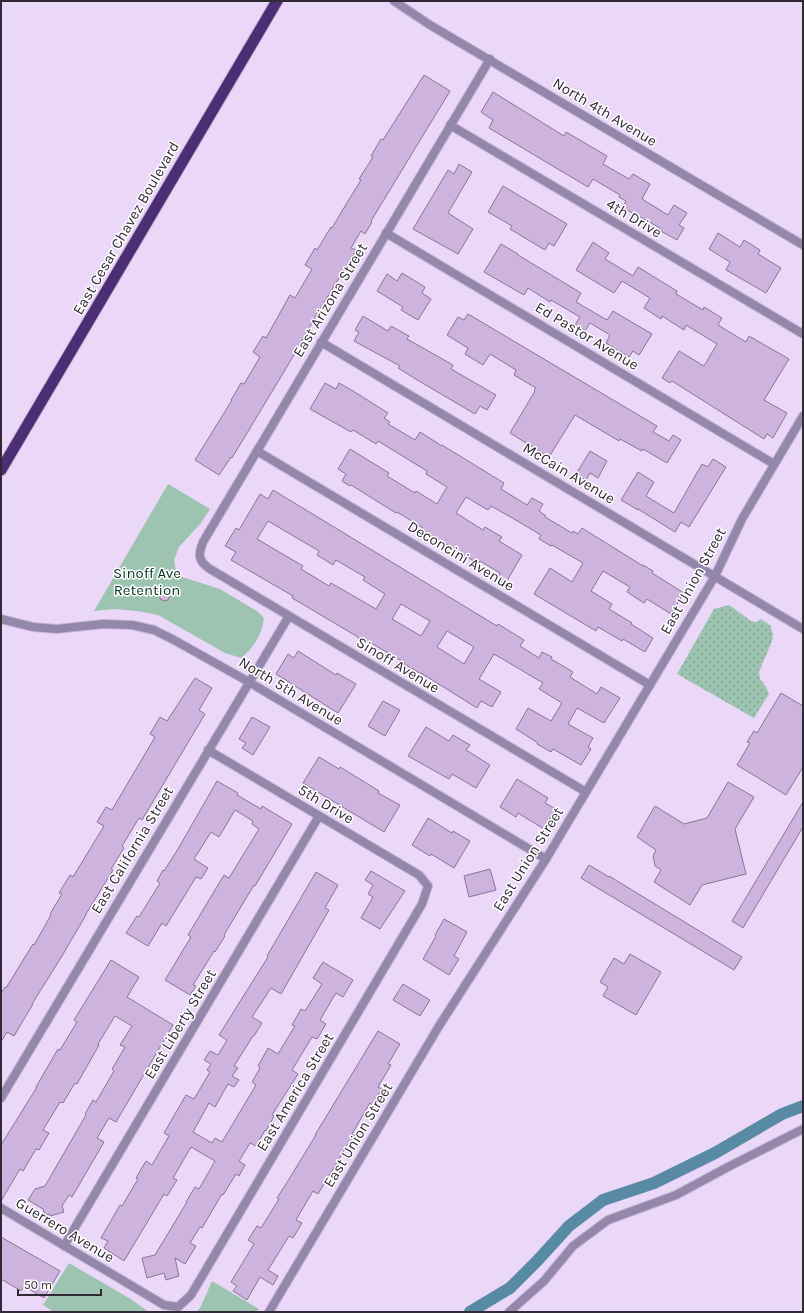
<svg xmlns="http://www.w3.org/2000/svg" width="804" height="1313" font-family="Karla,sans-serif">
<defs>
<pattern id="grass-dots" width="8" height="8" patternUnits="userSpaceOnUse"><rect width="8" height="8" fill="#9dc4b0"/><path d="M2 2h.1M6 6h.1" fill="none" stroke="#819f90" stroke-width="1.8" stroke-linecap="round"/></pattern>
</defs>
<rect width="100%" height="100%" fill="#ebd7f8"/>
<path fill="url(#grass-dots)" d="M729,605L751,621L757,622L761,619L771,626V629L773,634L772,641L759,672L760,679L766,687L769,694L754,718L677,674L714,609Z"/>
<g fill="#9dc4b0">
<path d="M168,484L210,509L201,523L179,547L174,560L176,571L182,577L220,589L257,611L264,618C262,634 254,648 241,658L225,653L158,615L137,611L114,609L94,611Z"/>
<path d="M69,1263L129,1298L149,1312H54L43,1305Z"/>
<path d="M212,1281L259,1309L257,1312H197L201,1306Z"/>
</g>
<g fill="none" stroke-linecap="round" stroke-linejoin="round">
<path stroke="#588ba3" stroke-width="12" d="M470,1312L510,1288L538,1260L569,1226L603,1200L654,1183L715,1153L782,1114L803,1106"/>
</g>
<g fill="#cdb3de" stroke="#887694" fill-rule="evenodd">
<path d="M424,75L450,91L371,221L372,222L365,234L361,231L351,248L356,250L346,267L318,312L294,355L232,458L231,457L219,475L195,460L232,400H231L241,383L244,384L260,357L253,352L263,336L266,338L290,295L295,298L312,269L305,265L315,248L317,250L331,227L332,228L345,206L361,180L359,179L373,157L371,156L381,139L383,140Z"/>
<path d="M493,92L564,136L566,132L607,156L603,164L629,179L633,174L650,184L642,199L668,215L674,205L687,213L679,225L684,228L677,240L659,230L660,228L622,207L626,201L619,197L620,195L593,179L588,187L489,128L493,120L481,112Z"/>
<path d="M459,164L472,172L448,213L473,229L458,254L413,229L448,170L454,174Z"/>
<path d="M503,186L567,224L554,246L549,243L545,250L510,229L512,226L488,212Z"/>
<path d="M718,233L740,247L744,240L760,250L758,254L781,268L766,293L726,270L730,262L709,249Z"/>
<path d="M593,242L609,253L605,259L633,276L638,267L677,291L676,294L703,310L704,307L722,318L718,325L746,342L749,336L789,359L764,400L787,413L773,438L767,434L764,439L672,381L670,383L662,378L679,351L704,366L717,344L686,325L684,330L662,316L661,319L644,308L650,298L622,281L614,293L576,270Z"/>
<path d="M501,244L518,254V255L581,293L576,302L607,320L613,311L652,334L639,355L633,351L629,357L606,343L610,335L590,323L585,331L575,325L580,317L551,300L550,302L528,288L524,295L484,272Z"/>
<path d="M402,273L425,287L422,293L431,299L418,320L401,310L403,307L377,291L387,274L397,281Z"/>
<path d="M468,314L657,426L653,432L669,441L673,435L681,440L667,463L643,449L642,451L620,439L619,441L575,415L549,457L510,433L535,391L534,390L536,388L514,375L516,370L490,354L483,365L465,354L468,348L447,335L458,317L464,320Z"/>
<path d="M363,316L388,331L391,326L409,336L407,339L453,365L451,369L496,395L487,410L480,406L475,414L419,381L398,368L400,366L354,341L359,332L355,330Z"/>
<path d="M325,383L336,389L339,383L353,391L388,413L384,418L390,422L388,424L415,440L420,432L442,446V445L504,483L501,489L527,505L532,498L543,504L539,511L546,516L545,517L572,533L573,531L578,534L582,528L643,566V565L653,571L652,573L684,593L671,614L647,599L644,603L627,592L630,587L603,571L591,591L612,604L609,609L632,623L631,624L653,638L645,652L623,639L622,641L598,627L596,631L534,594L550,568L572,582L583,563L552,545L551,546L539,539L541,535L514,519L491,506L488,510L466,497L456,513L483,530L485,527L502,537L499,541L522,555L504,586L495,581L500,573L480,561L479,564L422,530L423,528L397,512L396,513L351,485L350,486L342,481L346,474L338,469L350,449L389,473L387,476L415,493L416,491L437,504L447,487L426,474L427,471L378,441L376,444L353,430L351,432L310,409Z"/>
<path d="M590,451L607,461L598,478L590,473L586,480L576,474Z"/>
<path d="M713,459L726,467L689,527L681,522L675,532L638,509V510L621,500L638,472L654,482L646,496L674,513L702,464L708,467Z"/>
<path d="M273,490L497,626L498,624L524,640L520,646L539,658L542,652L552,657L551,659L573,672L570,677L597,694L601,687L620,698L604,723L577,708L568,724L593,738L588,747L591,749L581,765L553,749L551,752L537,744L538,743L516,729L528,708L551,721L562,703L539,689L543,683L494,654L479,679L501,692L492,707L481,701L477,708L421,673V674L404,664L405,663L371,643L369,645L358,638V637L292,598L293,596L231,560L236,552L225,546L236,528L239,530L260,494L268,499ZM268,521L319,551L317,555L333,565L336,560L365,577L363,580L385,594L376,609L331,583L329,586L301,569L303,566L257,539ZM401,604L430,621L421,636L392,619ZM447,631L474,647L464,664L437,647Z"/>
<path d="M163,591L167,592L170,596L168,600L164,601L160,599V595Z"/>
<path d="M298,651L336,675L337,673L356,684L338,713L276,674L288,654L294,658Z"/>
<path d="M195,678L212,688L199,710L205,714L142,820L139,818L122,846L124,848L111,869L113,870L86,914V915L62,956L32,1004H33L14,1036L7,1032L1,1042V993L5,987L6,988L33,944L34,945L51,915L50,914L62,894L59,893L70,875L73,877L104,826L97,822L106,807L112,810L155,737L150,734L160,717L167,721Z"/>
<path d="M781,693L803,706V767L786,795L737,765L750,743L747,742L754,731L757,733Z"/>
<path d="M383,701L400,710L385,736L368,726Z"/>
<path d="M252,717L270,727L253,755L242,748L246,743L239,739Z"/>
<path d="M426,727L449,741L453,735L470,745L466,750L490,765L476,788L452,774L449,779L408,756Z"/>
<path d="M319,757L339,769L340,767L358,778L379,791L378,793L400,805L384,832L303,783Z"/>
<path d="M517,779L548,798L545,803L556,809L544,829L518,813L516,817L500,807Z"/>
<path d="M217,781L238,793L237,795L261,809L262,806L292,824L255,886L254,885L224,935L225,936L215,952L214,951L193,985L196,986L190,995L165,980L191,937L188,935L224,875L229,878L259,829L252,824L253,821L235,810L219,837L211,832L194,859L208,868L201,879L196,877L166,926L162,923L148,946L126,933L137,916L139,917L160,883L157,881L163,870L164,871L178,849Z"/>
<path d="M728,782L754,797L735,829L746,874L702,885L690,905L654,882L661,870L655,866L653,856L656,850L637,837L655,806L684,824L707,818Z"/>
<path d="M803,802V827L743,928L732,921Z"/>
<path d="M428,818L452,833L453,831L470,841L454,868L431,854L430,856L412,845Z"/>
<path d="M589,865L609,877V876L742,957L734,970L581,878Z"/>
<path d="M490,869L496,890L469,897L464,876Z"/>
<path d="M371,871L405,891L380,929L361,918L373,897L368,894L373,885L365,880Z"/>
<path d="M316,872L338,885L325,908L329,910L281,994L271,988L252,1017L262,1023L254,1036H253L234,1066L238,1068L232,1076L239,1080L234,1087L228,1084L215,1107L209,1103L193,1132L212,1143L215,1138L222,1142L256,1085L252,1082L260,1068L258,1066L268,1048L278,1054L295,1026L292,1025L301,1009L305,1011L322,984L313,978L323,962L353,980L343,997L336,993L320,1020L326,1024L317,1039L312,1037L292,1070L298,1074L272,1115L274,1116L266,1131L265,1130L256,1146L250,1143L239,1161L245,1165L239,1176L236,1174L223,1195L222,1194L202,1228L200,1227L190,1243L196,1246L185,1264L175,1258L179,1276L166,1280L164,1273L147,1278L142,1258L155,1255L187,1202H186L195,1187L199,1189L215,1161L191,1147L173,1178L177,1180L167,1196L164,1194L124,1261L104,1248L108,1241L101,1238L120,1205L122,1206L138,1179L136,1178L146,1161L152,1165L169,1136L164,1133L186,1095L194,1099L210,1072L207,1070L211,1064L204,1060L210,1051L218,1055L227,1040L219,1035L268,957L267,956Z"/>
<path d="M444,919L467,932L454,956L459,959L449,975L423,959L436,936L435,935Z"/>
<path d="M630,954L661,972L636,1015L603,996L608,987L600,982L614,958L624,964Z"/>
<path d="M111,960L139,977L127,997L173,1025L116,1122L109,1118L97,1138L104,1142L72,1197L69,1195L62,1206L64,1212L50,1216L49,1214L45,1215L43,1209L28,1200L35,1189L45,1186L86,1115L85,1114L93,1100L96,1102L114,1071L112,1069L125,1047L120,1045L132,1026L115,1016L98,1044L99,1045L77,1084L75,1083L63,1103L60,1102L43,1130L49,1133L39,1150L36,1149L23,1171L20,1169L1,1201V1145L37,1087H36L58,1049L60,1050L77,1022L74,1020Z"/>
<path d="M403,984L430,1000L420,1016L393,1000Z"/>
<path d="M378,1031L400,1044L388,1064L391,1065L378,1087L382,1089L373,1105L370,1103L352,1134L357,1137L351,1146L348,1144L318,1194L313,1191L296,1220L302,1223L293,1238L289,1236L268,1270L278,1276L273,1285L260,1277L247,1300L233,1291L237,1286L231,1282L254,1244L248,1240L257,1226L261,1228L279,1199L277,1198L286,1184L316,1135H315Z"/>
<path d="M1,1237L60,1271L44,1298L24,1286L21,1291L1,1279Z"/>
</g>
<g fill="none" stroke-linecap="round" stroke-linejoin="round">
<g stroke="#c6b4d1" stroke-width="10">
<g id="minor">
<path d="M490,59L203,542C198,555 198,561 210,569L586,792"/>
<path d="M450,125L803,334"/>
<path d="M386,233L774,464"/>
<path d="M321,342L803,629"/>
<path d="M257,451L650,685"/>
<path d="M1,619L33,627L57,629L103,624L132,625L154,630L174,640L249,682L546,859"/>
<path d="M1,1098L289,616"/>
<path d="M1,1208L164,1305L178,1307L191,1295L422,904L428,886L419,875L208,750"/>
<path d="M64,1246L319,816"/>
<path d="M269,1312L439,1026L546,859L715,576L742,519L803,416"/>
<path d="M509,1312L544,1281L573,1246L608,1220L676,1195L728,1167L803,1129"/>
</g>
</g>
<g stroke="#c6b4d1" stroke-width="10">
<path id="tertiary" d="M394,1L430,25L803,245"/>
</g>
<g stroke="#c6b4d1" stroke-width="13">
<path id="trunk" d="M1,470L277,1"/>
</g>
<use href="#minor" stroke="#9387ac" stroke-width="8"/>
<use href="#tertiary" stroke="#9387ac" stroke-width="8"/>
<use href="#trunk" stroke="#4c2e74" stroke-width="11"/>
</g>
<g text-anchor="middle" stroke-width="3" stroke-linejoin="round" paint-order="stroke">
<g font-size="15" fill="#312a36" stroke="#fff">
<text transform="translate(605 112) rotate(31)" y="5">North 4th Avenue</text>
<text transform="translate(634 218) rotate(31)" y="5">4th Drive</text>
<text transform="translate(126 228) rotate(-60)" y="5">East Cesar Chavez Boulevard</text>
<text transform="translate(330 300) rotate(-59)" y="5">East Arizona Street</text>
<text transform="translate(587 336) rotate(31)" y="5">Ed Pastor Avenue</text>
<text transform="translate(569 473) rotate(31)" y="5">McCain Avenue</text>
<text transform="translate(461 556) rotate(31)" y="5">Deconcini Avenue</text>
<text transform="translate(693 581) rotate(-61)" y="5">East Union Street</text>
<text transform="translate(398 665) rotate(31)" y="5">Sinoff Avenue</text>
<text transform="translate(291 691) rotate(31)" y="5">North 5th Avenue</text>
<text transform="translate(326 804) rotate(31)" y="5">5th Drive</text>
<text transform="translate(132 850) rotate(-59)" y="5">East California Street</text>
<text transform="translate(528 859) rotate(-58)" y="5">East Union Street</text>
<text transform="translate(180 1024) rotate(-59)" y="5">East Liberty Street</text>
<text transform="translate(295 1092) rotate(-59)" y="5">East America Street</text>
<text transform="translate(358 1135) rotate(-59)" y="5">East Union Street</text>
<text transform="translate(65 1230) rotate(31)" y="5">Guerrero Avenue</text>
</g>
<g font-size="15" fill="#083524" stroke="#fff">
<text x="147" y="578">Sinoff Ave<tspan x="147" dy="17">Retention</tspan></text>
</g>
</g>
<rect width="804" height="1313" fill="none" stroke="#312a36" stroke-width="4"/>
<path d="M18 1289v6h83v-6" fill="none" stroke="#312a36" stroke-width="2"/>
<text x="24" y="1289" font-size="12" fill="#312a36" stroke="#ffffff" stroke-width="3" paint-order="stroke">50 m</text>
</svg>
